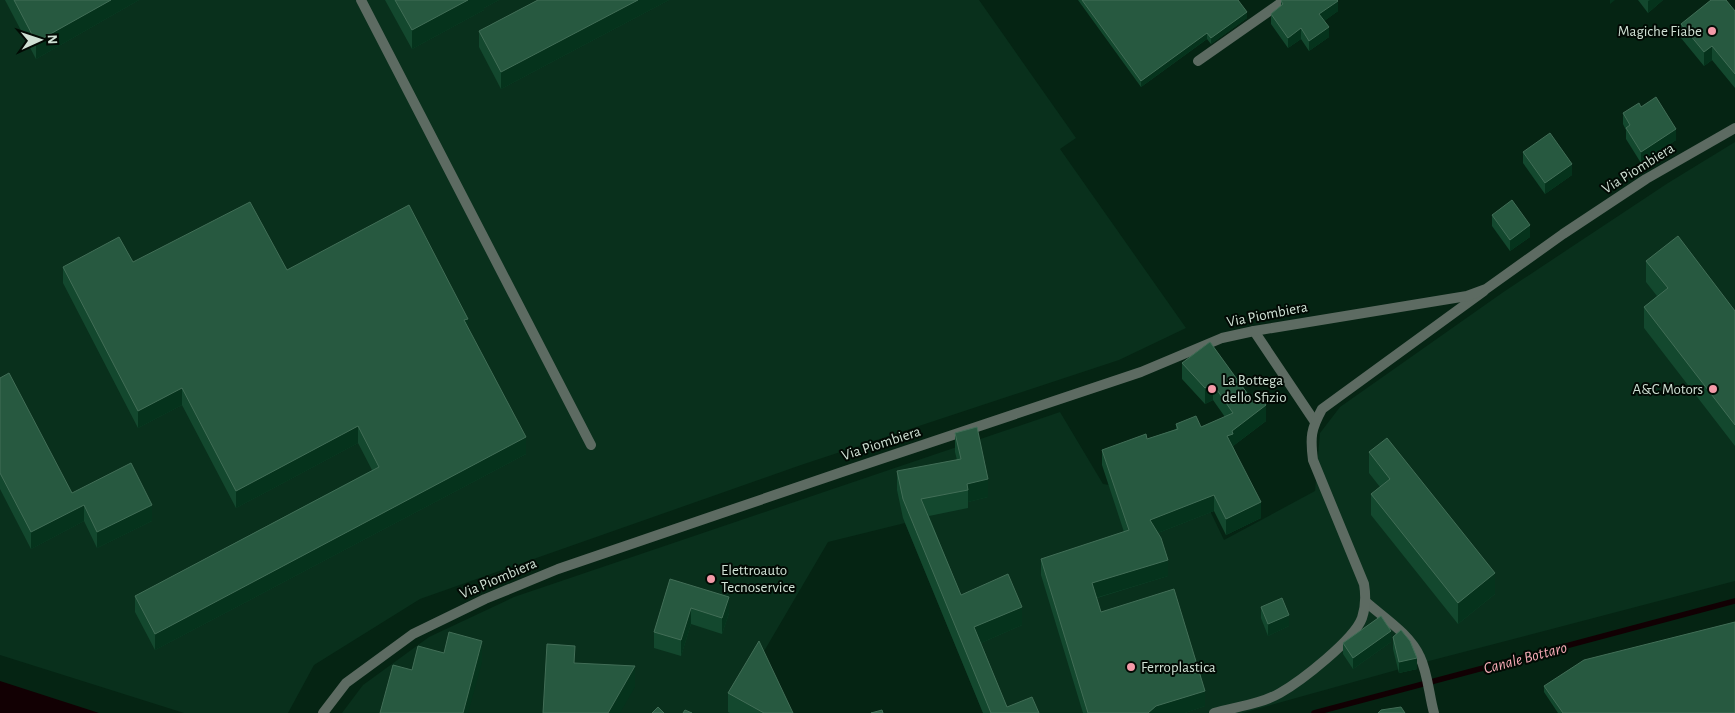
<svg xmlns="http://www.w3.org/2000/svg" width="1735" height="713" font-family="'Alegreya Sans',sans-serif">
<rect width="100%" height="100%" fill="#052413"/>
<g fill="#09301c">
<path d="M0,0H979L1076,138L1060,149L1186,328L1119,360L801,465L420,599L314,665L288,713H184L0,655Z"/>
<path d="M1735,142V581L1429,661L1242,713H983L905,523L828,542L763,653L790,713H342L363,685L429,637L514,597L1060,412L1103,484L1109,485L1191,471L1224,540L1315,491L1320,433L1340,407L1502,293L1668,183Z"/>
</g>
<path fill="#120003" d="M0,681L99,713H0Z"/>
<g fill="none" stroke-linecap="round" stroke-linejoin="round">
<path stroke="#120003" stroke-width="5.5" d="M1314,713L1735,601"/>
<g stroke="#5d6b62" stroke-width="10">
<path d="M361,0L591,445"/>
<path d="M1198,61L1285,0"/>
<path d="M1254,331L1315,422"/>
<path d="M1366,602C1384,618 1410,634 1420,657C1428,674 1429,695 1434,713"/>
<path d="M1214,713C1235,707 1261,704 1280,693C1301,681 1354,640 1362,618C1366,606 1366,596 1364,584L1313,460C1310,437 1311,429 1322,409L1484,291"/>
</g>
<path stroke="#5d6b62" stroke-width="10" d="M323,713L346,683L413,634L485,599L558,569L845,471L1141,372L1222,338L1254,331L1467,296L1486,289L1563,234L1646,179L1735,128"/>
</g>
<g fill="#13482e">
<path d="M5,0H139L36,59Z"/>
<path d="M385,0H499L484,8V10L412,49Z"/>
<path d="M538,0H669L501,89L479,47V31Z"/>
<path d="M1078,0H1238L1247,18L1211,44L1207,39L1141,87Z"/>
<path d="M1638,0H1663L1648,13Z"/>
<path d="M1281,1L1338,11L1324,21L1329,37L1309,51L1301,39L1288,48L1271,24V14L1281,6Z"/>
<path d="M1735,11V88L1712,60L1704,66L1681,38V24Z"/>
<path d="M1641,107L1676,140L1641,163L1626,139V130L1623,124V113Z"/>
<path d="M1523,152L1572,175L1545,194L1523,163Z"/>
<path d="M1492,215L1530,237L1510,251L1492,226Z"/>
<path d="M1646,261L1735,311V446L1644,328V307L1657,296L1646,282Z"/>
<path d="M133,262L287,270L468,328L526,454L155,650L135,612V596L372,470L358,443L236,508L182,405L138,428L63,283V267Z"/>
<path d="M1210,342L1266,421L1233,446L1261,518L1226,535L1214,511L1158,533L1168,576L1097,598L1101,612L1205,706L1185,713H1083L1041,575V559L1124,532L1102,465V450L1147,439L1176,429V424L1201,427L1225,417L1213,400L1205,404L1182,379V363Z"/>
<path d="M0,378L72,493L152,521L97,548L84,521L31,549L0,489Z"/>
<path d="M955,433L988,497L968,502V508L929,516L961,595L1022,625L981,643L1007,707L1039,713H983L903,518L897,490V471L957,460L955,452Z"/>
<path d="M1369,452L1495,594L1458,624L1371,515V494L1380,487L1369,473Z"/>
<path d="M670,579L729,613L722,634L691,624L681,656L654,648V632Z"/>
<path d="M1261,607L1289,626L1268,636L1261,618Z"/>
<path d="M1393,637L1417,669L1399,673L1393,649Z"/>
<path d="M1391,642L1353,669L1343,654V643Z"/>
<path d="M1544,686L1735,713H1558L1544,692Z"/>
<path d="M728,693L793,713H730L728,712Z"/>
</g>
<g fill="#05331c">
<path d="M111,0H139L36,59V42Z"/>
<path d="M468,0H499L484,8V10L412,49V30Z"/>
<path d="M638,0H669L501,89V72Z"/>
<path d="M1610,0H1615L1610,4Z"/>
<path d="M1650,0H1663L1648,13V1Z"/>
<path d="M1338,1V11L1319,25V14Z"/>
<path d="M1247,12V18L1211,44V38Z"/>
<path d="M1329,27V37L1309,51V41Z"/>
<path d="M1301,28V39L1288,48V38Z"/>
<path d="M1207,33V39L1141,87V81Z"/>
<path d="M1712,46V60L1704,66V52Z"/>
<path d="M1676,129V140L1641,163V152Z"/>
<path d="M1572,164V175L1545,194V183Z"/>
<path d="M1530,225V237L1510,251V240Z"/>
<path d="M468,319V335L464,320Z"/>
<path d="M1213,384V400L1205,404V388Z"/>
<path d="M182,388V405L138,428V411Z"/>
<path d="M1266,405V421L1233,446V450L1227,436L1232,431Z"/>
<path d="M358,426V443L236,508V491Z"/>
<path d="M526,437V454L155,650V634Z"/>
<path d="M988,479V497L968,502V490L967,484Z"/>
<path d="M1214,495V511L1150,536V520Z"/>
<path d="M1261,502V518L1226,535V519Z"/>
<path d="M84,505V521L31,549V532Z"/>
<path d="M152,505V521L97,548V532Z"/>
<path d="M1168,560V576L1092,599V583Z"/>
<path d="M1495,573V594L1458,624V603Z"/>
<path d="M729,597V613L722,634V618Z"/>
<path d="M1022,607V625L974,646V627Z"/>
<path d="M691,608V624L681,656V640Z"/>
<path d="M1289,615V626L1268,636V624Z"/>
<path d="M1391,631V642L1353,669V658Z"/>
<path d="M482,641V662L468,713H463Z"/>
<path d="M1417,658V669L1399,673V662Z"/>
<path d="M635,666V687L620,713H608Z"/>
<path d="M1205,691V706L1185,713H1148L1156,706Z"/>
</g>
<g fill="#275940" stroke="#426e57">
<path d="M14,0H111L36,42Z"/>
<path d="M395,0H468L412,30Z"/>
<path d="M538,0H638L501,72L479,31Z"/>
<path d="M1082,0H1238L1247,12L1211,38L1207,33L1141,81Z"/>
<path d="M1282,0H1337L1338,1L1319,14L1329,27L1309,41L1301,28L1288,38L1271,14L1283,4L1281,1Z"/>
<path d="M1711,0H1726L1735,11V74L1712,46L1704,52L1681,24Z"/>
<path d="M1656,97L1676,129L1641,152L1626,128L1630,125L1623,113L1639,103L1641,107Z"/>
<path d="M1550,133L1572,164L1545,183L1523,152Z"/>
<path d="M1512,200L1530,225L1510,240L1492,215Z"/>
<path d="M250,202L287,270L409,205L468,319L464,320L526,437L155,634L135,596L379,467L358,426L236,491L182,388L138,411L63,267L119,237L133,262Z"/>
<path d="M1678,236L1735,311V425L1644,307L1668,288L1646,261Z"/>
<path d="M1210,342L1255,404L1263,400L1266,405L1232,431L1233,434L1227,436L1261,502L1226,519L1214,495L1150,520L1161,538L1168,560L1092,583L1101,612L1174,589L1205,691L1156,706L1148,713H1088L1041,559L1129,530L1102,450L1146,434L1147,439L1178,429L1176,424L1196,416L1201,427L1233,413L1213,384L1205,388L1182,363Z"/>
<path d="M9,373L72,493L131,463L152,505L97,532L84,505L31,532L0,473V378Z"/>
<path d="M977,427L988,479L967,484L968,490L921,499L961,595L1008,574L1022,607L974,627L1007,707L1032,697L1039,713H991L903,499L897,471L961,459L955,433Z"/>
<path d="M1387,438L1495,573L1458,603L1371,494L1390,479L1369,452Z"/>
<path d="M670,579L729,597L722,618L691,608L681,640L654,632Z"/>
<path d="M1282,598L1289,615L1268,624L1261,607Z"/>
<path d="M1381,616L1391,631L1353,658L1343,643Z"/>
<path d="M1735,622V713H1563L1544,686L1584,660Z"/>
<path d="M1401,630L1410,641L1417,658L1399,662L1393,637Z"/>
<path d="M449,632L482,641L463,713H380L393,665L412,670L418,646L444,653Z"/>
<path d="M759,641L793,713H764L728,693Z"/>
<path d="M547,644L575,646L574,663L635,666L608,713H543Z"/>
<path d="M658,707L664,713H652Z"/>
<path d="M1401,707L1405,713H1378L1381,710Z"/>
<path d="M685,710L692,713H683Z"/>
<path d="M882,710L883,713H871Z"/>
</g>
<g fill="#f39aa8" stroke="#020a04" stroke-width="2">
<circle cx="1712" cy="31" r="5"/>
<circle cx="1212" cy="389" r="5"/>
<circle cx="1713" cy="389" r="5"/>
<circle cx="711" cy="579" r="5"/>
<circle cx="1131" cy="667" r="5"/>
</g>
<g text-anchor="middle" stroke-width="4" stroke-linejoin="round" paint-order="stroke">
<g font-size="15" fill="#cfe0d4" stroke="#020a04" text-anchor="start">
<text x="1702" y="36" text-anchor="end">Magiche Fiabe</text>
<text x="1222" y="385">La Bottega<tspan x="1222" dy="17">dello Sfizio</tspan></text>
<text x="1703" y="394" text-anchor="end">A&amp;C Motors</text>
<text x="721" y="575">Elettroauto<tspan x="721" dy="17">Tecnoservice</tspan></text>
<text x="1141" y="672">Ferroplastica</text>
</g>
<g font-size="15" fill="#cfe0d4" stroke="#020a04">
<text transform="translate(1638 168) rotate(-32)" y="5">Via Piombiera</text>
<text transform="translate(1267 314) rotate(-11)" y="5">Via Piombiera</text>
<text transform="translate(881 443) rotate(-18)" y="5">Via Piombiera</text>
<text transform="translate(498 578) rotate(-23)" y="5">Via Piombiera</text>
</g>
<g font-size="16" font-style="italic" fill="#f7abb6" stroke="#020a04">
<text transform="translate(1525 657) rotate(-15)" y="6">Canale Bottaro</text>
</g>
</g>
<g transform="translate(40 40) rotate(87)" stroke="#020a04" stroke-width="4" paint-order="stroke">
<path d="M0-4L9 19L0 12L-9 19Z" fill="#cfe0d4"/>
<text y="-8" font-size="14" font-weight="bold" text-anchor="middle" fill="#cfe0d4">N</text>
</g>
</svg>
